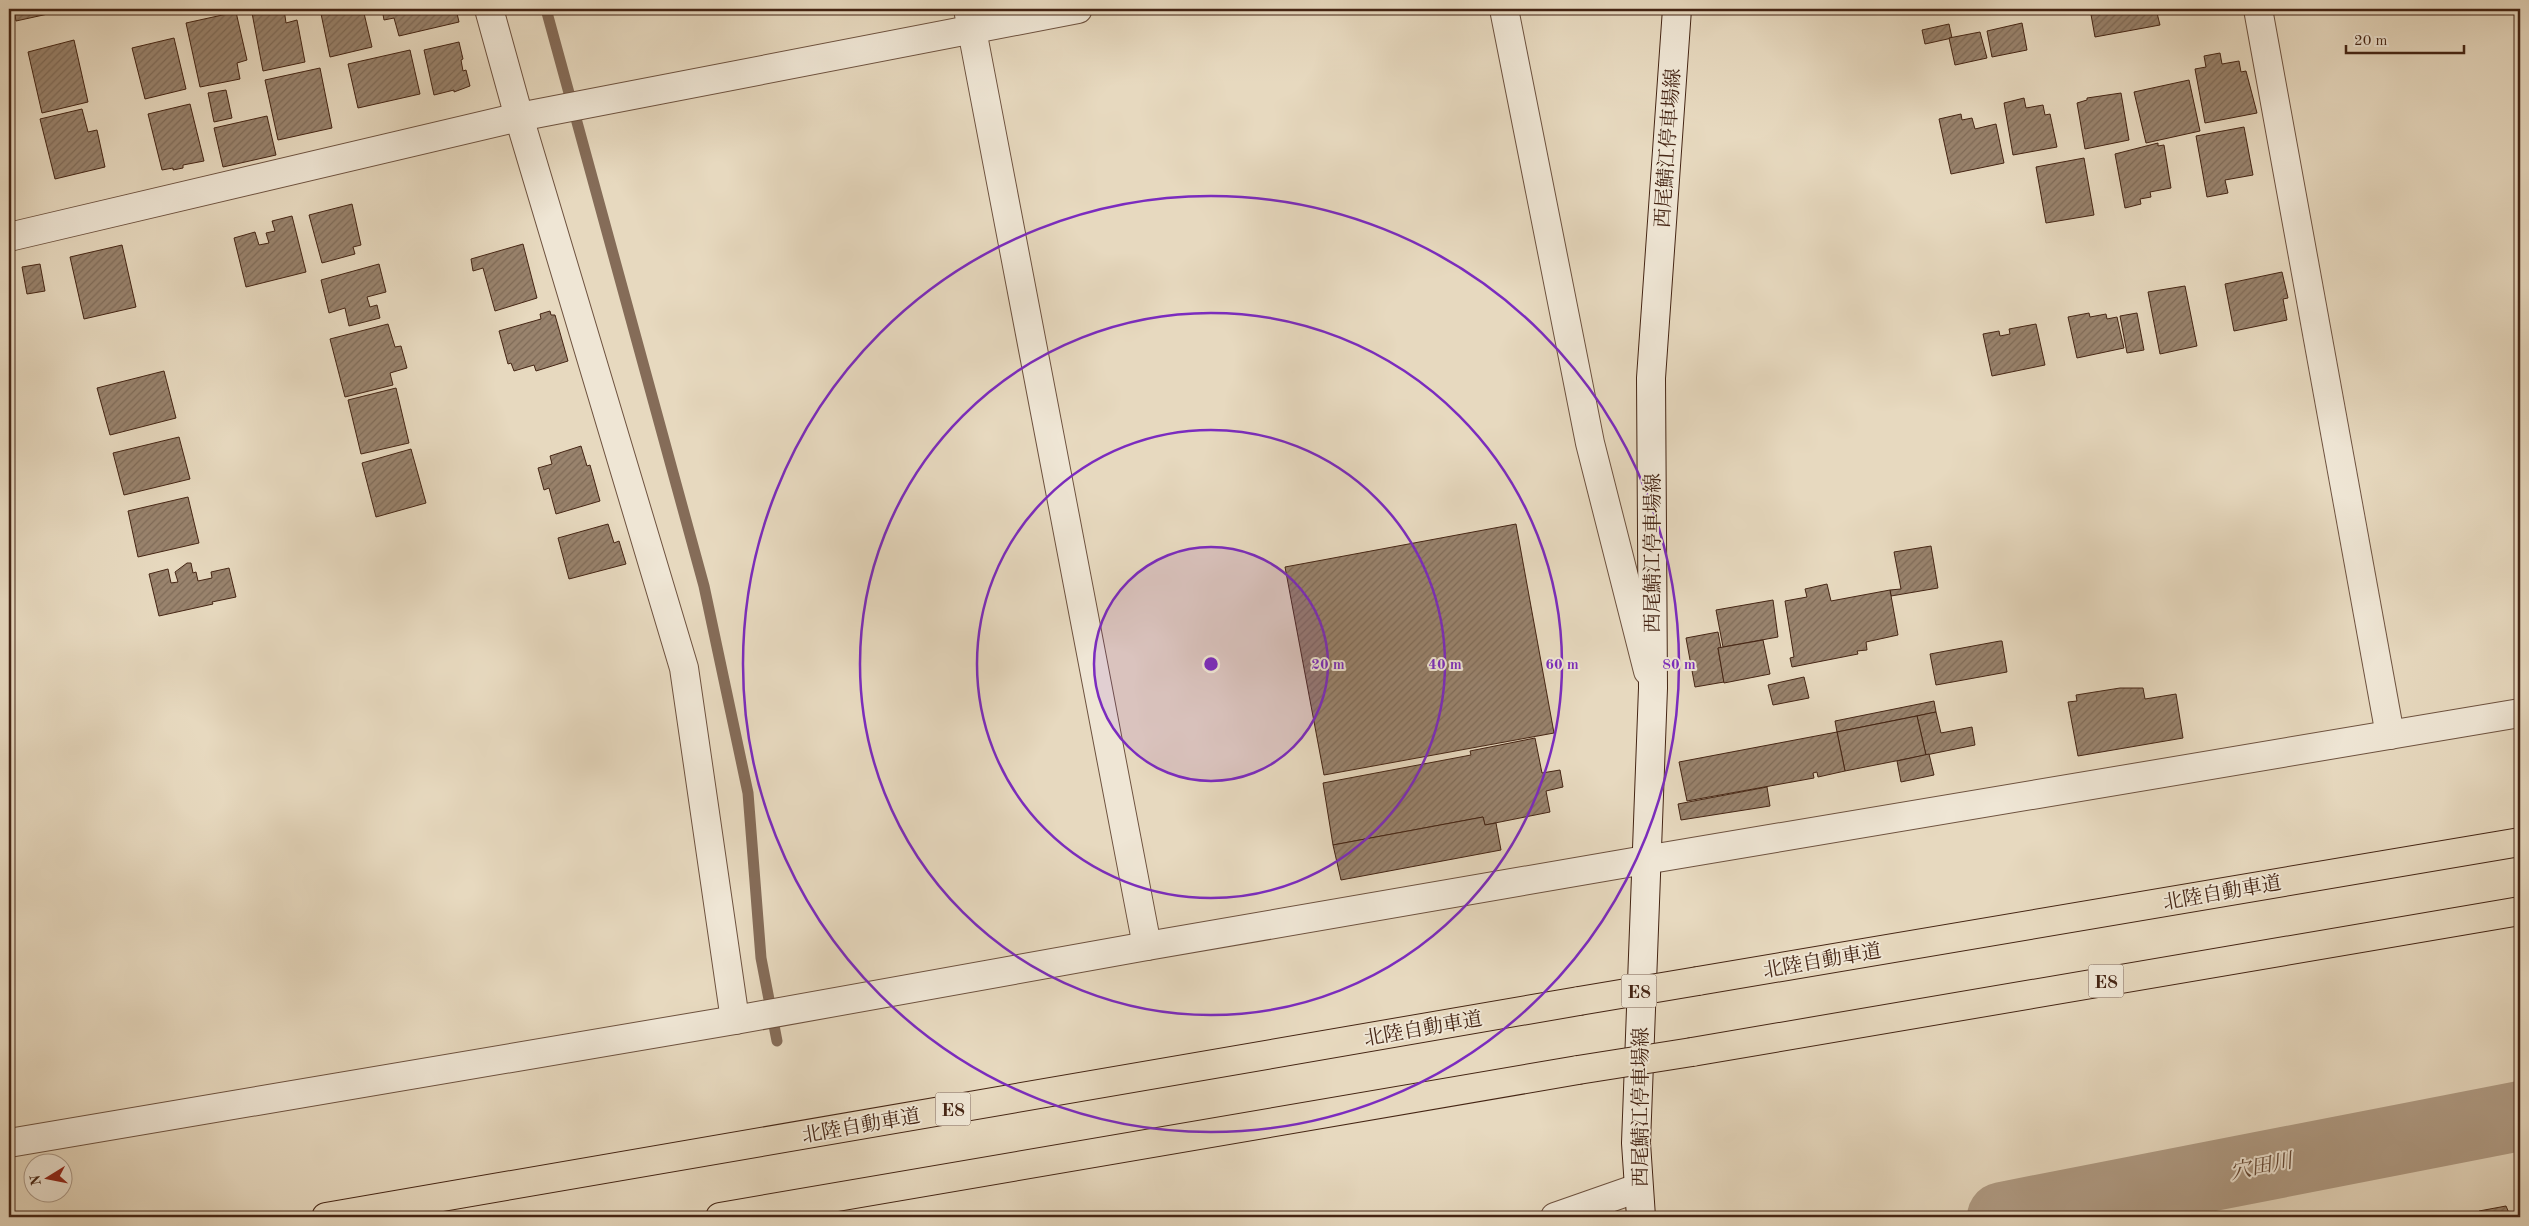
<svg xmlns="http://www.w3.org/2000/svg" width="2529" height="1226" font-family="'Old Standard TT','Noto Serif JP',serif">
<defs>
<pattern id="building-hatch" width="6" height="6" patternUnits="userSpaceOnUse" patternTransform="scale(1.25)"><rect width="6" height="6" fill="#99836d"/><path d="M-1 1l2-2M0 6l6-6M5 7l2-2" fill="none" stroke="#7f6b58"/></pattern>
</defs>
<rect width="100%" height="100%" fill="#e7d9bf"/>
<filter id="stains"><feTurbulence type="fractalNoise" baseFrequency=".004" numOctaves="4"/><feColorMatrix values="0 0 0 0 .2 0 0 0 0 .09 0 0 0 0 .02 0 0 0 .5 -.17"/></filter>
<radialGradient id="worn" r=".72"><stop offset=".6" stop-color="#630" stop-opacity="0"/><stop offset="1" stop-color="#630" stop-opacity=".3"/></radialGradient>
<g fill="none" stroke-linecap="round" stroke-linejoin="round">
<path stroke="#856c58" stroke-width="11" d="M546,9L704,586L748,793L761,958L777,1041"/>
<path stroke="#b09c85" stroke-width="70" d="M2002,1217L2520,1116"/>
</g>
<g fill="url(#building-hatch)" stroke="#452514">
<path d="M14,9H56L57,12L16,21Z"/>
<path d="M274,9H284L286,23L297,20L305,62L263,71L252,13Z"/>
<path d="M320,9H363L372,47L330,57Z"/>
<path d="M382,9H456L459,22L399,36L394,18L384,20Z"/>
<path d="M1984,9H2004L1984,13Z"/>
<path d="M2090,9H2156L2160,25L2095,37Z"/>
<path d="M236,12L247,60L237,63L240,79L200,87L186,23Z"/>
<path d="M2022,23L2027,50L1992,57L1987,31Z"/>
<path d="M1949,24L1952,38L1925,44L1922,30Z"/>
<path d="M1980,32L1987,58L1955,65L1949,38Z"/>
<path d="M174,38L186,89L145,99L132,48Z"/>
<path d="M74,40L88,102L42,113L28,52Z"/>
<path d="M459,42L463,59L461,60L463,71L466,70L470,86L454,92V90L434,95L424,50Z"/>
<path d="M410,50L420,94L358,108L348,64Z"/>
<path d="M2220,53L2222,64L2239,61L2241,72L2246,71L2257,113L2205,123L2195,69L2206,67L2204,56Z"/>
<path d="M320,68L332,128L278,140L265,80Z"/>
<path d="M2189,80L2200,131L2146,143L2134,92Z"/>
<path d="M226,90L232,118L214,122L208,93Z"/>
<path d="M2121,93L2129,140L2085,149L2077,103L2087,100V98Z"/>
<path d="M2024,98L2026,108L2043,105L2045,115L2050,114L2057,147L2013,155L2004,103Z"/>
<path d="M190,104L204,161L183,165V168L173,170V168L162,170L148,114Z"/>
<path d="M82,109L88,132L97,130L105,167L55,179L40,119Z"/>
<path d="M1961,114L1962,120L1972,118L1975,129L1996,124L2004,163L1951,174L1939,119Z"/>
<path d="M267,116L276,155L223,167L214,128Z"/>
<path d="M2244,127L2253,175L2225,180L2228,193L2207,197L2196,136Z"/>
<path d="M2158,143V146L2164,145L2171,188L2150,192L2151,197L2140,199L2141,204L2125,208L2115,154Z"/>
<path d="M2084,158L2094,215L2046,223L2036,167Z"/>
<path d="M352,204L361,245L353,247L355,254L322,263L309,215Z"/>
<path d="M292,216L306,272L246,287L234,238L255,232L259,245L269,243L266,233L275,231L272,221Z"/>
<path d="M523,244L537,298L495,311L483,268L473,271L471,259Z"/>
<path d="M122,245L136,307L84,319L70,257Z"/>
<path d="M40,264L45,291L27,294L22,267Z"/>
<path d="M379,264L386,292L367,297L370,307L377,305L380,318L349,326L345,308L329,313L321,280Z"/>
<path d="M2282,272L2288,298L2283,299L2287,320L2234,331L2225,284Z"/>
<path d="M2185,286L2197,346L2160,354L2148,292Z"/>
<path d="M550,311L551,315H555L568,361L536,371L534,365L514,371L511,363L508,364L499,331L541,319L540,314Z"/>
<path d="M2089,313L2090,317L2106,314L2107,319L2117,317L2124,348L2077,358L2068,317Z"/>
<path d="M2137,313L2144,350L2127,353L2120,316Z"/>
<path d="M388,324L395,347L401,346L407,368L390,373L393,385L345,397L330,339Z"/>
<path d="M2036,324L2045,365L1992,376L1983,334L1999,331L2000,336L2010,334L2009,329Z"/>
<path d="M164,371L176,418L110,435L97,388Z"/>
<path d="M396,388L409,443L361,454L348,400Z"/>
<path d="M179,437L190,479L124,495L113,453Z"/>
<path d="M581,446L587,466L590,465L600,501L556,514L549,488L544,490L538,468L552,464L550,456Z"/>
<path d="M411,449L426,503L376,517L362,463Z"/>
<path d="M188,497L199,543L138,557L128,511Z"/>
<path d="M608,524L614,543L619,541L626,564L569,579L558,538Z"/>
<path d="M1516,524L1554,733L1324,775L1285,567Z"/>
<path d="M1931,546L1938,588L1891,596L1890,590L1901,589L1894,552Z"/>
<path d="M187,563H191L193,573L196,572L198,581L212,578L211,572L229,568L236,597L212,602L213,604L159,616L149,574L168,569L171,583L178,582L175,572Z"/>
<path d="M1827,584L1831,601L1890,590L1898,635L1866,642L1867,650L1857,651L1858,654L1792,667L1790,658L1794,657L1785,601L1807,597L1805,589Z"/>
<path d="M1773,600L1778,637L1723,647L1716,610Z"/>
<path d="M1718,632L1721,648H1718L1724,682L1695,687L1686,638Z"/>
<path d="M1763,640L1770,674L1724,683L1718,648Z"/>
<path d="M2000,641H2002L2007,672L1936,685L1930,654Z"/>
<path d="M1804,677L1809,698L1773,705L1768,685Z"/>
<path d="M2120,688H2143L2145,699L2176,694L2183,738L2078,756L2068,702L2077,701L2076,695Z"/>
<path d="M1934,701L1936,712L1837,732L1835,721Z"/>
<path d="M1936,712L1941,733L1972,727L1975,745L1926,755L1917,716Z"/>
<path d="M1917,716L1926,755L1845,771L1837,732Z"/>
<path d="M1837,732L1845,771L1818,777L1817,772L1813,773L1814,778L1687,801L1679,762Z"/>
<path d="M1535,738L1542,773L1560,770L1563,787L1546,791L1550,812L1485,825L1483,817L1333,845L1323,783L1471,755L1470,751Z"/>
<path d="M1929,754L1934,775L1901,782L1897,761Z"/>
<path d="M1767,787L1770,806L1681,820L1678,804Z"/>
<path d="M1483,817L1485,825L1496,823L1501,850L1341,880L1333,845Z"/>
<path d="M2506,1206L2509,1213L2515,1212L2516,1217H2479H2481L2479,1211Z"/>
</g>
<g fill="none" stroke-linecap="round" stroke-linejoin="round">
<g stroke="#6e523f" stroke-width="30">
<g id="minor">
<path d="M489,9L519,117L684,668L735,1020"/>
<path d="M968,9L1147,946"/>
<path d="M1504,9L1590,443L1648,671"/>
<path d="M2258,9L2390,735"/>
<path d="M9,237L519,117L1078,9"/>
<path d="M9,1143L735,1020L1147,946L1645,860L2520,713"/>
<path d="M1555,1217L1638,1188"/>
</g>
</g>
<g stroke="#452514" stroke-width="30">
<path id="secondary" d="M1641,1217L1636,1143L1653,688L1651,378L1677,9"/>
</g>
<g stroke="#452514" stroke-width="30">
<g id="motorway">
<path d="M1698,981L2520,842"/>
<path d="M1692,1052L2520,911"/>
<path d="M326,1217L1579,1001"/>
<path d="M720,1217L1578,1070"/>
</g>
</g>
<use href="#minor" stroke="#efe6d5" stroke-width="28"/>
<use href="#secondary" stroke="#efe6d5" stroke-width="28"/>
<use href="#motorway" stroke="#e7d9bf" stroke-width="28"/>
<g stroke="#452514" stroke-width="30" stroke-linecap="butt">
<g id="motorway-bridge">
<path d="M1579,1001L1698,981"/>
<path d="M1578,1070L1692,1052"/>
</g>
</g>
<use href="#motorway-bridge" stroke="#e7d9bf" stroke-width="28"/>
</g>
<circle cx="1211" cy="664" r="117" fill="#7b2cbf" fill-opacity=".12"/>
<g fill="none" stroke="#7b2cbf" stroke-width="2.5">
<circle cx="1211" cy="664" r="117"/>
<circle cx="1211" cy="664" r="234"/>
<circle cx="1211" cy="664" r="351"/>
<circle cx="1211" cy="664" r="468"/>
</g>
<g text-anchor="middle" stroke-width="4" stroke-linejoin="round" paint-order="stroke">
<g fill="#efe6d5" stroke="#785f4e" stroke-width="1">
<rect x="2088.5" y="964.5" width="35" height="33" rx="4"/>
<rect x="1621.5" y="974.5" width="35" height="33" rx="4"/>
<rect x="935.5" y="1092.5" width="35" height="33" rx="4"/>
</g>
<g font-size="19" font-weight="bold" fill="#452514">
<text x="2106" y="988">E8</text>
<text x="1639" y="998">E8</text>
<text x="953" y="1116">E8</text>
</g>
<g font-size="20" fill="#452514" stroke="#efe6d5">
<text transform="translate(1667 148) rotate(-86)" y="7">西尾鯖江停車場線</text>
<text transform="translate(1652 553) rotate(-90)" y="7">西尾鯖江停車場線</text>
<text transform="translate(2222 892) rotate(-10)" y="7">北陸自動車道</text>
<text transform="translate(1822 960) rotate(-10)" y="7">北陸自動車道</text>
<text transform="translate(1423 1028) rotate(-10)" y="7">北陸自動車道</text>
<text transform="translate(1640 1107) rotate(-90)" y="7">西尾鯖江停車場線</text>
<text transform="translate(861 1125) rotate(-10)" y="7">北陸自動車道</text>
</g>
<g font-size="21" font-style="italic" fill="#654936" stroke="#efe6d5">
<text transform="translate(2261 1166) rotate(-11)" y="7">穴田川</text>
</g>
</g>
<circle cx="1211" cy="664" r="8" fill="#7b2cbf" stroke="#efe6d5" stroke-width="2.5"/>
<g font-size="15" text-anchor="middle" font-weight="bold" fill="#7b2cbf" stroke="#efe6d5" stroke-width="4" stroke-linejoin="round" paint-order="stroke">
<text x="1328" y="669">20 m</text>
<text x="1445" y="669">40 m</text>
<text x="1562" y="669">60 m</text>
<text x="1679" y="669">80 m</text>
</g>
<rect width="2529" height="1226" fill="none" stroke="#e7d9bf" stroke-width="30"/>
<rect x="10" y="10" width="2509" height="1206" fill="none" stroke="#452514" stroke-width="2.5"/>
<rect x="15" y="15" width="2499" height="1196" fill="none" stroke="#452514"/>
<g transform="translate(48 1178) rotate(260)"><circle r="24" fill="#efe6d5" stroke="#ab9988"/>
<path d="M0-4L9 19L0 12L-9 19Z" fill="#8f2418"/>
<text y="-8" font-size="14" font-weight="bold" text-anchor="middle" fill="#452514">N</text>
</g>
<path d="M2346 45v8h118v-8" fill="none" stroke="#452514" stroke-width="2.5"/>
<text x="2354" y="45" font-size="15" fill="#452514" stroke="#efe6d5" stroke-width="4" paint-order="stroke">20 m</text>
<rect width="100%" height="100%" filter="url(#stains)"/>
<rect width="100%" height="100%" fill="url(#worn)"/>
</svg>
